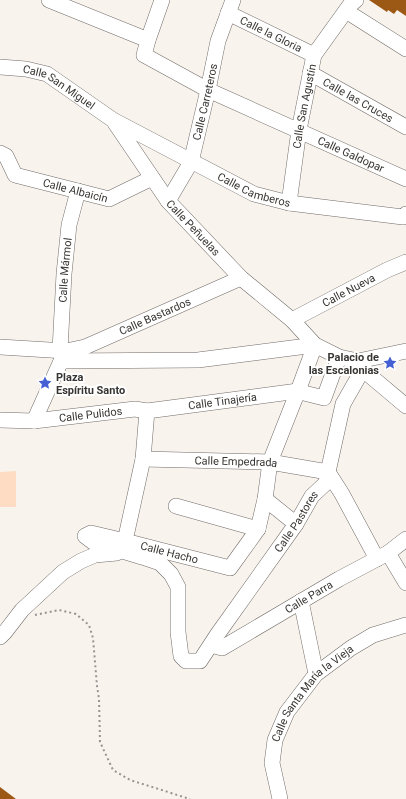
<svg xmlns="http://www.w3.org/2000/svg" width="406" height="799" font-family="Roboto,sans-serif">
<rect width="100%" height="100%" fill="#f9f3ee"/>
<path fill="#fddcc3" d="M16,471V507H0V472Z"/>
<g fill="#9c5915">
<path d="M369,0H406V16L397,10L394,14L388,10L387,12Z"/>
<path d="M0,787L16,799H0Z"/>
</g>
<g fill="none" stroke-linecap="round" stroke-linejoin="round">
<g stroke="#716c68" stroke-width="16">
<g id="minor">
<path id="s1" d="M49,0L148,40L144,55L208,90L406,179"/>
<path d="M346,11L406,49"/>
<path id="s2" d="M228,13L314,55"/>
<path d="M148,40L162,0"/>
<path id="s3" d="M0,67L26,69L47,74L113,120L254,194L289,203L403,217L406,214"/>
<path id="s4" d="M310,73L406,127"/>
<path id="s5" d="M115,123L168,201L241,278L292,320L315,345L339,357L358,361L368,374L406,406"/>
<path id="s6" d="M0,153L6,156L15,175L109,199L152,178"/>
<path id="s7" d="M168,201L191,162L208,90L218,41L233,0"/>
<path id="s8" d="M289,203L299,130L314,55L350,5L356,0"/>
<path id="s9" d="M292,320L387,270L406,262"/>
<path id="s10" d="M0,347L66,351L85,347L241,278"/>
<path id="s11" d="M60,350L64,274L69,225L78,191"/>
<path d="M61,361L198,360L315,345"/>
<path d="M358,361L406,351"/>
<path d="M304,393L324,398L339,357"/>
<path id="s12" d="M147,411L143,459L125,541L230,568L258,529L265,499L270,462L298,391L315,345"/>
<path id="s13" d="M0,420L34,421L135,409L147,411L298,391"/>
<path d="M34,421L61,361L65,352"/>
<path id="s14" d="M143,459L270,462L328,472L342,494L377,559"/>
<path d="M265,499L296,524"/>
<path d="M176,506L258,529"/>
<path id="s15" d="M125,541L91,533L85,536L93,542L142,557L160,563L171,574L178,587V632L181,656L186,661H200L217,635L296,524L312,496L326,483L328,472L343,404L363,369"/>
<path d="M388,553L406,583"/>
<path d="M301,601L316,674"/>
<path d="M0,637L5,632L22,610L63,572L81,561L95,555L117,553"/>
<path id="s16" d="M211,645L222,648L339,579L388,553L406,539"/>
<path id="s17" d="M280,799L272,763L275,740L287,712L316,674L351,648L373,635L406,625"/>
</g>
</g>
<path stroke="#979390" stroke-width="2" stroke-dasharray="2 3" stroke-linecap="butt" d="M35,615L59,610L76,614L89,625L93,638L97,686L99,699L100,742L113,770L130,780L190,799"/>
<use href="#minor" stroke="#fff" stroke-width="15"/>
</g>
<defs>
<g id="sight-bare" transform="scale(1.08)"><path d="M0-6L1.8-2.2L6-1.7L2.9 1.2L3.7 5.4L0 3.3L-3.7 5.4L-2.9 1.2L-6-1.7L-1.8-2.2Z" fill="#4560d4" stroke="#fff" stroke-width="2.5" paint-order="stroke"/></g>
</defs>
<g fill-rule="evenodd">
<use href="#sight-bare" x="390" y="363"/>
<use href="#sight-bare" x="45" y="383"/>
</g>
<g text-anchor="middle" stroke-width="4" stroke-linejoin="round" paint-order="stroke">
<g font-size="11" fill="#373533" stroke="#fff">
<text dy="4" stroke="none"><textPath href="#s2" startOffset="48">Calle la Gloria</textPath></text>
<text dy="4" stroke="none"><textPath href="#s3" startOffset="64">Calle San Miguel</textPath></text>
<text dy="4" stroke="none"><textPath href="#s4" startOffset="55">Calle las Cruces</textPath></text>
<text dy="4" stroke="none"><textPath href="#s7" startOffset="107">Calle Carreteros</textPath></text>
<text dy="4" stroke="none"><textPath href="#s8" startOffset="98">Calle San Agustín</textPath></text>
<text dy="4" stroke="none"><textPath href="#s1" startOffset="352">Calle Galdopar</textPath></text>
<text dy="4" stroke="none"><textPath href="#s3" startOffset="286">Calle Camberos</textPath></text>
<text dy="4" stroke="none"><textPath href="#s6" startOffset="90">Calle Albaicín</textPath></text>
<text dy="4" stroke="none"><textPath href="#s5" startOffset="131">Calle Peñuelas</textPath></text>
<text dy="4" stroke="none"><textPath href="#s11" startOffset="80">Calle Mármol</textPath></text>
<text dy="4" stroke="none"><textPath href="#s9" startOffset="64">Calle Nueva</textPath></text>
<text dy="4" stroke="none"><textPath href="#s10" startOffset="162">Calle Bastardos</textPath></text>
<text dy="4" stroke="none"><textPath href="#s13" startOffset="224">Calle Tinajería</textPath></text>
<text dy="4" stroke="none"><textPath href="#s13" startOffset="91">Calle Pulidos</textPath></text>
<text dy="4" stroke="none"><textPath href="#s14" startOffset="93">Calle Empedrada</textPath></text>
<text dy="4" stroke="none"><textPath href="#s15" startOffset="412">Calle Pastores</textPath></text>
<text dy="4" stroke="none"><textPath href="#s12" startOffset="178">Calle Hacho</textPath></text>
<text dy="4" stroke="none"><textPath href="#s16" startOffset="112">Calle Parra</textPath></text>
<text dy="4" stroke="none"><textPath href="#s17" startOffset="121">Calle Santa María la Vieja</textPath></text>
</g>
<g font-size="11" font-weight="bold" fill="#373533" stroke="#fff" text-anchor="end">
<text x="379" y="361">Palacio de<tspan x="379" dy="13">las Escalonias</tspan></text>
<text x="56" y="381" text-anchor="start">Plaza<tspan x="56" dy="13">Espíritu Santo</tspan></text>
</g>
</g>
</svg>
